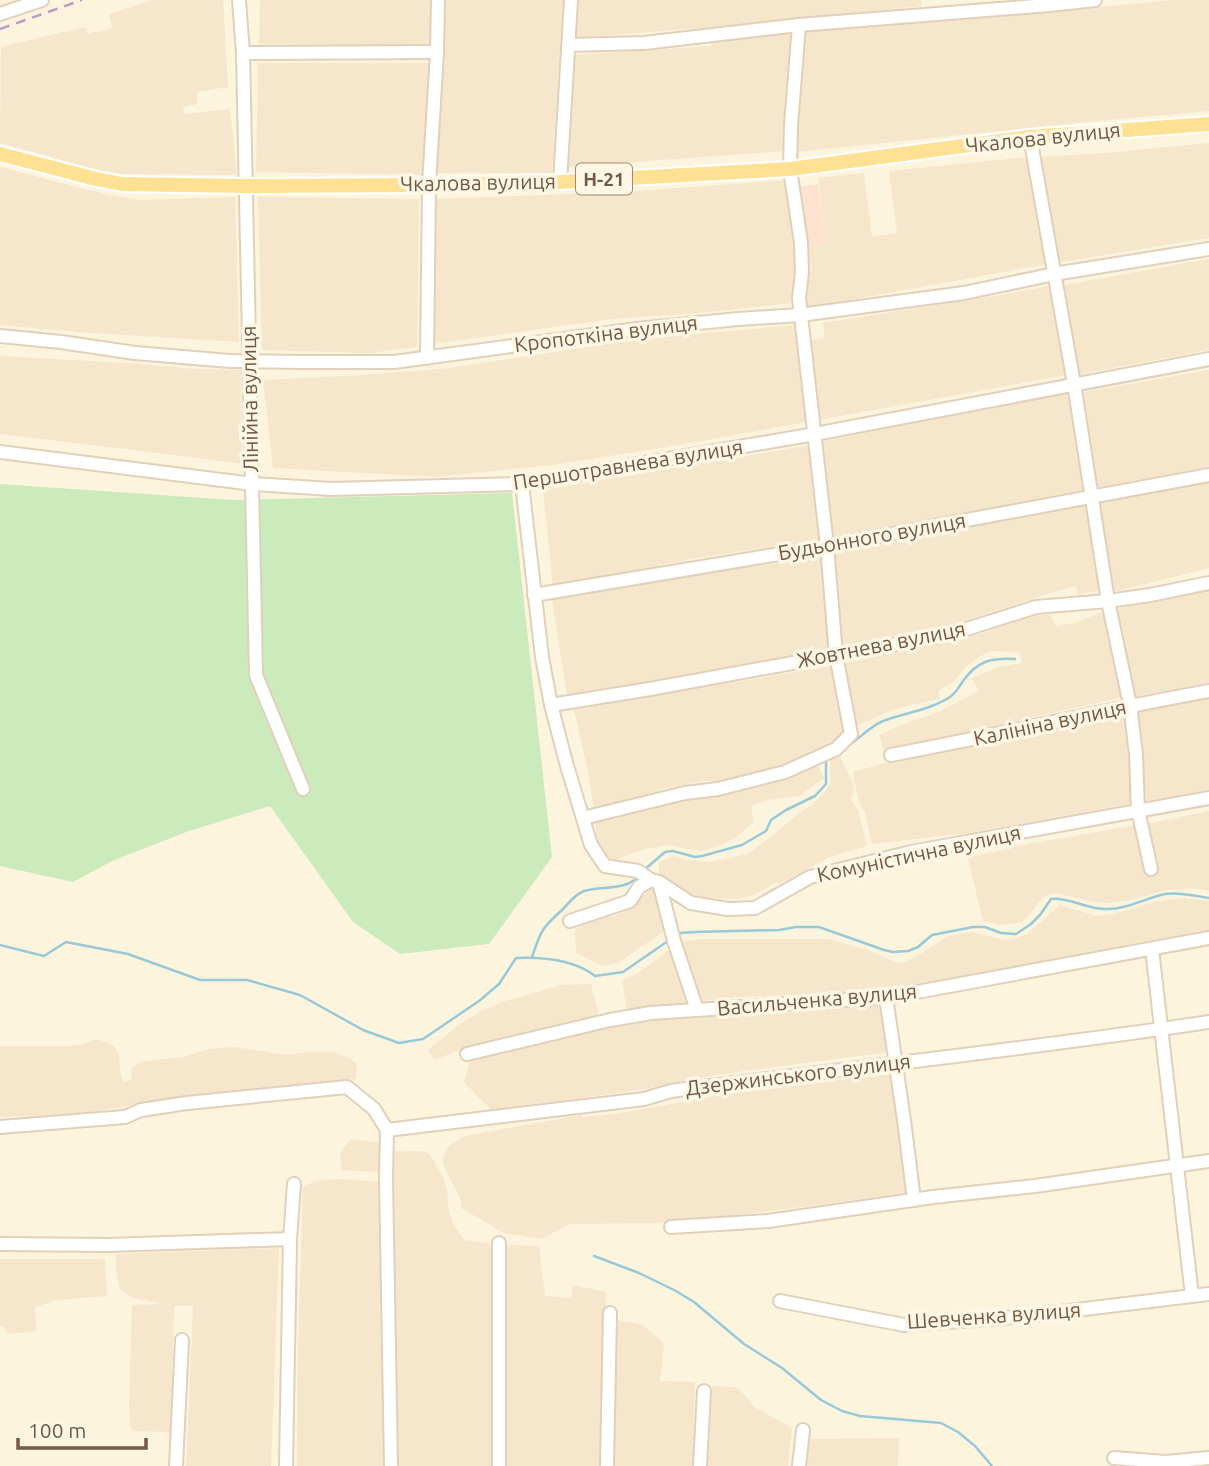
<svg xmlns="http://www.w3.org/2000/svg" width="1209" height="1466" font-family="Ubuntu,sans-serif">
<rect width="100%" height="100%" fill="#fdf4de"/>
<g fill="#f5e6cc">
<path d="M153,0H223L228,87L197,92V104L183,107L184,114L230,109L237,175L124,174L98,170L0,143L1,47L85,27L88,34L112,28L109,14Z"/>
<path d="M260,0H431L430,46L259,44Z"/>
<path d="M445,0H563L552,173H436Z"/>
<path d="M575,0H921L922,6L715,27L610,35L573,37Z"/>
<path d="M1174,0H1209V111L1098,121L795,152L799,91L803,70L806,29L1012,15Z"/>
<path d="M795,32L784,151L568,167L575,55L711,46L712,39L751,34Z"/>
<path d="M258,63H428L424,175L256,172Z"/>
<path d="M1209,143V238L1055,263L1038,157L1106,153Z"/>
<path d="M1028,157L1048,264L805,308V271H812L806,246L826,243L818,178L864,173L872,237L897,233L889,171Z"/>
<path d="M0,167L108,195L140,200L235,197L239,342L76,332L0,325Z"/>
<path d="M788,180L797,264L794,303L689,314L611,319L433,344L434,199L624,192Z"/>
<path d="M258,197L419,199L417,347L369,353L262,350Z"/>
<path d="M1209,259V350L1076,375L1059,286Z"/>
<path d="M1050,286L1066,375L819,420L808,341L825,338L823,323L1000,295Z"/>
<path d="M797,325L807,422L679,445L553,465L435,477L273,468L263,380L364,375L450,368L607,344L683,335Z"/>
<path d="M0,356L128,363L195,369L241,370L242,464L191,457L0,434Z"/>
<path d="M1209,370V467L1098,490L1079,393Z"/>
<path d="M1072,393L1086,490L831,537L821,442L922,421Z"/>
<path d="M811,445L821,539L691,559L553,587L543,490Z"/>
<path d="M1209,480V568L1109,593L1097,504L1178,485Z"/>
<path d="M1088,505L1103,590L1078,594L1076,586L1057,591L953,624L840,646L834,554Z"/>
<path d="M815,557L825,559L833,648L567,696L552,600L692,573L761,566Z"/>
<path d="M1209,589V683L1134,700L1114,610L1175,595Z"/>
<path d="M1103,612L1123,697L1024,719L947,739L884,750L879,735L911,721L936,713L979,691L972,678L999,667L1022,663L1019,652L995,651L986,653L970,663L953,682L938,691L940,699L897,708L854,727L841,664L980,634L1034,615H1050L1056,626L1074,623Z"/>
<path d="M834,665L848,733L833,747L792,764L733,781H703L663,789L637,797L611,810L595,813L587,767L574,710L691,688L736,682Z"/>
<path d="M1209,698V791L1146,802L1136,711Z"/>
<path d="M1125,715L1130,750L1133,803L968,833L872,844L865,812L859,803L853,772L904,758L1003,741Z"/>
<path d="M839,755L853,783L854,795L850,798L858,810L867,846L832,856L779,884L777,882L754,895L738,899L698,897L659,875V863L666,859L675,856L686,860L710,862L747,854L767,840L798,814L812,805L825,792L831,783L830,775V760Z"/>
<path d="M817,764L824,778L799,796L768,800L751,806L754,822L738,836L724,844L701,851L668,845L637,851L613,861L599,847L594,819Z"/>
<path d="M1209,811V891L1192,888L1166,890L1130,900L1110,903L1093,902L1056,893L1047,895L1041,899L1034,909L1022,922L1000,925L983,921L968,858L1018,846L1136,825L1147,873L1156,871L1147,824Z"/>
<path d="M655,887L667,929L618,963L602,966L576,953L575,929L593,921L611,916L612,917L624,912L625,909Z"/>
<path d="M1183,898L1209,901V933L1114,949L901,990L817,995L735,997L699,1001L681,942L702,939H828L865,949L897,963L905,962L914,958L948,936L973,932L1003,940L1012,939L1027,934L1060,905L1097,916L1117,913L1158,901Z"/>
<path d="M672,948L692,1002L627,1012L622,981L638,973Z"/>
<path d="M591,984L599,1015L485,1046L463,1049L434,1060L428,1050L457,1026L483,1010L505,1001L561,985Z"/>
<path d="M882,1003L889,1052L744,1071L704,1077L640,1090L491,1110L464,1082L471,1058L620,1023L667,1017Z"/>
<path d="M97,1039L113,1045L119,1054L120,1070L123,1082L131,1080L132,1068L139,1062L182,1057L210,1049L235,1047L286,1055L310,1052H334L348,1057L357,1064L356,1079L164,1100L79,1114L0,1117V1046H69L83,1044Z"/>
<path d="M892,1074L907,1192L832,1203L706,1219L655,1223L570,1224L541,1239L504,1233L461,1208V1200L443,1164V1158L449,1146L461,1138L470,1135L582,1115V1117L615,1114L738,1092Z"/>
<path d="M351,1139L381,1143L380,1172L342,1170L340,1156L344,1147Z"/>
<path d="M394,1151H422L430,1154L443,1178L447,1190L449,1213L454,1226L464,1240L488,1243L491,1248V1466H396Z"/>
<path d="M339,1179L382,1182L380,1317L385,1466H297V1379L303,1187L315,1181Z"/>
<path d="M504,1245L539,1246L545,1296L571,1298L573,1285L606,1292L600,1466H505L506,1308Z"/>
<path d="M279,1248L271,1466H186L193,1306H174L171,1432L133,1431L130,1426L129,1403L132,1305L162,1304L130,1297L120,1289L116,1268V1254Z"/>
<path d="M0,1259H105L107,1296L57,1300L35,1307L36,1331L7,1334L4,1327H0Z"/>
<path d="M616,1320L640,1324L649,1330L664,1344L660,1381L695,1382L693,1466H614Z"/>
<path d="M712,1386L735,1387L744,1394L754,1407L792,1428L788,1466H708Z"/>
<path d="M899,1438L898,1466H804L807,1439Z"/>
</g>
<path fill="#fee2d0" d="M818,184L826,243L806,246L797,187Z"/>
<path fill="#cbebbc" d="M0,484L233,500L512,493L552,857L489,944L400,954L353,922L270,806L189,831L112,861L73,882L0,866Z"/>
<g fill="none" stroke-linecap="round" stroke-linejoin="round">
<g stroke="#98c9d9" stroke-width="2.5">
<path d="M843,749C858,741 867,728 883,721C904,713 930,710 950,697C956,693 959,687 963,681C978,660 992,658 1015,659"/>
<path d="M644,870L665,852L673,851L695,857L702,856L742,845L766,831L771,820L786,810L815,796L826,784V760"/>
<path d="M677,935L680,933L695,932L779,930L796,927H819L884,950L893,952L908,951L918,947L932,935L973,927H985L1001,933L1016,934L1031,924L1040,915L1051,899C1069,897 1086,909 1105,909C1126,910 1145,898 1165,894C1181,892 1194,896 1209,898"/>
<path d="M0,945L44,956L66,942L128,954L200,980H247L300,995L363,1030L399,1043L423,1039L479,1001L499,984L516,958C542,957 573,959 595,976L623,972L668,941"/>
<path d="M532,957C541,930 542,928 563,909C570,902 574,895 584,891C602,885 625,892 640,875"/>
<path d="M594,1256L639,1273L676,1291L694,1302L744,1344L782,1368L821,1400L842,1411L860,1416L941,1423L958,1432L975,1446L992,1466"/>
</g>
<g stroke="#e1d0ba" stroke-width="16">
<g id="minor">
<path d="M239,0L243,53L256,675L303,789"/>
<path d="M0,14L42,0"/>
<path d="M568,45L644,43L799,25L1049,5L1095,0"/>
<path d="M243,53L437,52"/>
<path d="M1030,137L1074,384L1108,601L1130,705L1136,754L1138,810L1151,869"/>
<path d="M560,182L571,0"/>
<path d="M0,336L61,342L135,353L230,361L300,362H394L637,329L738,319L800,315L964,293L1054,274L1209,249"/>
<path d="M427,358L429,185L437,52L438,0"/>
<path d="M0,452L253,484L331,489L522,484L815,434L1209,359"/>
<path d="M522,484L542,657L551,705L567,766L591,845L605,866L638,871L651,880"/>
<path d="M534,595L827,546L1209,475"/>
<path d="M551,705L650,689L951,634L1036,607L1108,601L1150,595L1209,583"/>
<path d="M891,755C998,735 1103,710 1209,691"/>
<path d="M583,818L685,793L718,789L785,772L836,749L851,734L836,655L827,546L799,298L802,272L801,243L790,169L791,125L799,25"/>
<path d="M659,882L674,941L697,1010"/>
<path d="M570,921L630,901L639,887L651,880L659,882L691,903L728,909L755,908L810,877L911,852L1209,798"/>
<path d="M1152,949L1192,1296"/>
<path d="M886,997L904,1120L914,1200"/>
<path d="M467,1054L610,1020L651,1013L890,997L1209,938"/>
<path d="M0,1127L125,1117L141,1110L187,1103L347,1087L374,1109L387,1130L386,1177L391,1466"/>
<path d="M387,1130L644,1099L671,1091C850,1068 1030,1049 1209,1022"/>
<path d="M671,1227L768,1221L933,1197L1035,1186L1209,1161"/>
<path d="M0,1244L108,1245L290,1239"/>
<path d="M780,1301L904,1325L1018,1317L1209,1294"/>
<path d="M1114,1458L1165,1462L1209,1458"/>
<path d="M176,1466L182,1340"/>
<path d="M286,1466L290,1239L294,1184"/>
<path d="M499,1466V1243"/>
<path d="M607,1466L610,1313"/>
<path d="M700,1466L704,1391"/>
<path d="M799,1466L803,1430"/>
</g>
</g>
<g stroke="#fff" stroke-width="18">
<path id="major" d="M0,154L96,179L122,184L246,186L429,185L560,182L790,169L1030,137L1209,124"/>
</g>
<use href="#minor" stroke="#fff" stroke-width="12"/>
<use href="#major" stroke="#ffe193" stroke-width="14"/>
<path stroke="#b79dc6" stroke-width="2.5" stroke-dasharray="10 7" stroke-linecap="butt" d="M0,29L82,0"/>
</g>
<g text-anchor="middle" stroke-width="7" stroke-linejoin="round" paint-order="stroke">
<rect fill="#fff7e5" stroke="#9e8975" stroke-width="2" x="576" y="163.5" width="56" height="31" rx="5"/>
<g font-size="19" font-weight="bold" fill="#745a45">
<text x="604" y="186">Н-21</text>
</g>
<g font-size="21" fill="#745a45" stroke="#fff7e5">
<text transform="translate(1043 138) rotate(-6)" y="7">Чкалова вулиця</text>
<text transform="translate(478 183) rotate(-1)" y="7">Чкалова вулиця</text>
<text transform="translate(606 334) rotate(-7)" y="7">Кропоткіна вулиця</text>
<text transform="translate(250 399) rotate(-91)" y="7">Лінійна вулиця</text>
<text transform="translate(628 465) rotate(-9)" y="7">Першотравнева вулиця</text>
<text transform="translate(872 537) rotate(-10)" y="7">Будьонного вулиця</text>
<text transform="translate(881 645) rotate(-11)" y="7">Жовтнева вулиця</text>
<text transform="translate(1050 723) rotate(-12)" y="7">Калініна вулиця</text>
<text transform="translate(919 854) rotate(-12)" y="7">Комуністична вулиця</text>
<text transform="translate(817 1000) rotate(-5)" y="7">Васильченка вулиця</text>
<text transform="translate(798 1075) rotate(-7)" y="7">Дзержинського вулиця</text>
<text transform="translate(994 1316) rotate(-4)" y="7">Шевченка вулиця</text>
</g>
</g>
<path d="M18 1438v10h128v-10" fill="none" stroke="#745a45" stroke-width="3.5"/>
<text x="28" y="1438" font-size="21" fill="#745a45" stroke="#fff7e5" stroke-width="5" paint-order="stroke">100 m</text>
</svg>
